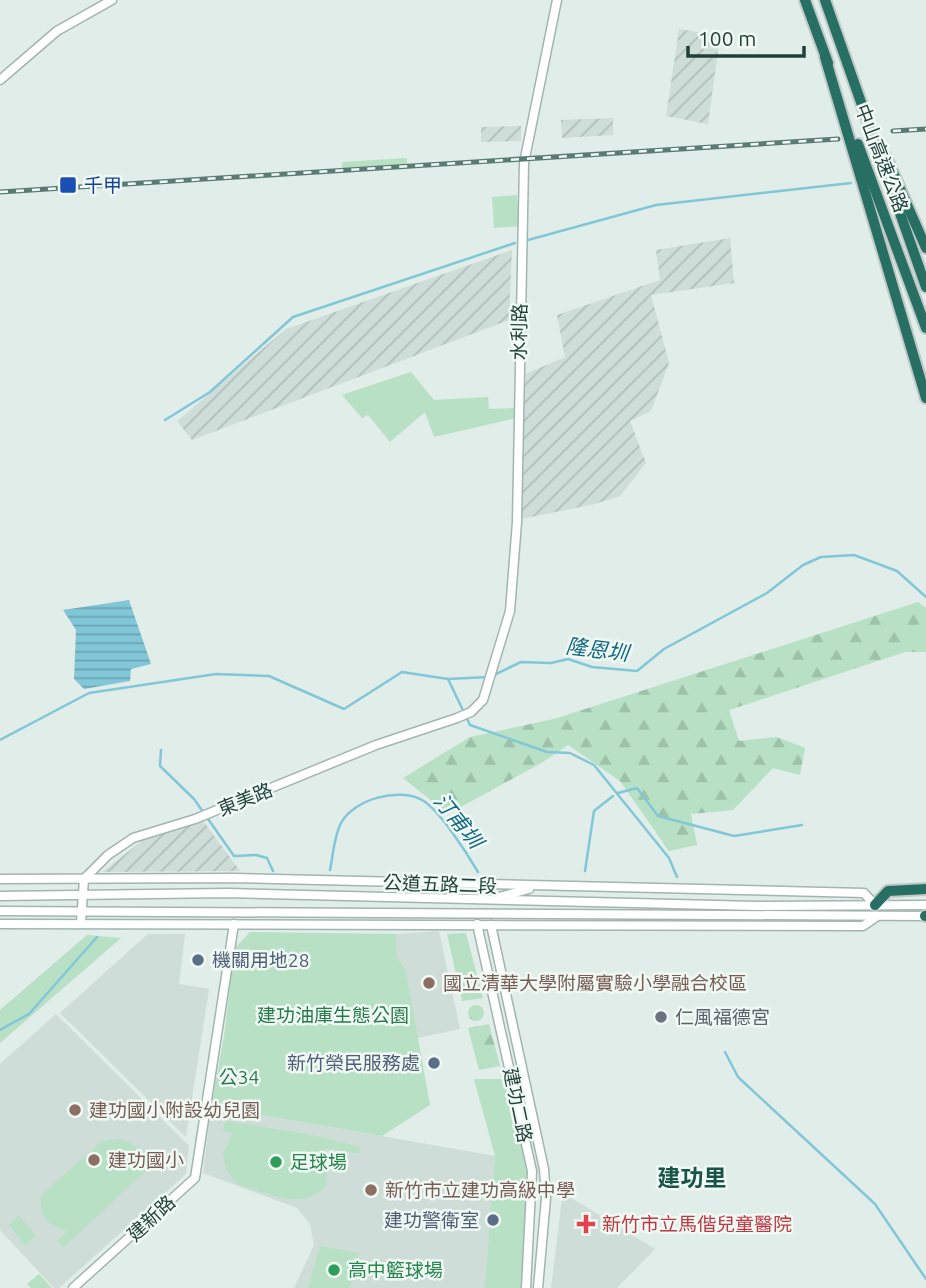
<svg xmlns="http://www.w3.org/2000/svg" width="926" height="1288" font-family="Ubuntu,'Noto Sans TC',sans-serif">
<defs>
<pattern id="industrial-furrows" width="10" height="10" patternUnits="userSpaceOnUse" patternTransform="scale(1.75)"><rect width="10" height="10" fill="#ceddd7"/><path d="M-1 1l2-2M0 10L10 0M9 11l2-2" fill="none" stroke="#b0bfb9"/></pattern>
<pattern id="forest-firs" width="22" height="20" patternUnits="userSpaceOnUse" patternTransform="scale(1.75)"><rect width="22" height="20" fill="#b7e0c4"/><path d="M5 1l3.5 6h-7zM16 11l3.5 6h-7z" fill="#9dc1a9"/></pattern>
<pattern id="water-rules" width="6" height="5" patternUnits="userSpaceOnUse" patternTransform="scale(1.75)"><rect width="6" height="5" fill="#82c7d8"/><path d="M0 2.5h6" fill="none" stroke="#6aa3b0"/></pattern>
</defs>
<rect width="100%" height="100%" fill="#e0ede8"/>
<g fill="#ceddd7">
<path d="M439,931L460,1029L417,1038L406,971L397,957L396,934Z"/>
<path d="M148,934H185L179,984L209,989L186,1137L60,1013Z"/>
<path d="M56,1014L189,1146L186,1174L59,1288H54L0,1230V1064Z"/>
<path d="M211,1106L495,1156L487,1288H294L314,1245L310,1224L297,1208L203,1173Z"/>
<path d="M568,1196L655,1249L617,1288H551L562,1198Z"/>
</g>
<g fill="url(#industrial-furrows)">
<path d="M679,29L720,36L708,124L666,116Z"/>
<path d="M613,118V135L562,138L561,120Z"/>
<path d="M521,126V141L481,142V127Z"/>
<path d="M730,238L734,283L651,295L669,363L651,411L630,421L646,463L620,496L595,504L521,519V437L526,374L565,357L557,315L660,280L656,250Z"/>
<path d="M512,250L509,320L192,440L177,421L286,329Z"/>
<path d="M201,818L240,871L102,872L147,837Z"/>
</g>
<g fill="#b7e0c4">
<path d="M407,158V168L342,171V162Z"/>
<path d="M517,195L519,226L494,228L492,197Z"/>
<path d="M411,372L434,400L488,397L489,409L516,408V418L434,437L425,412L390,442L368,415L362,418L342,395Z"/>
<path d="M250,932L396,934L397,957L406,971L430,1105L382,1136L211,1106L224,1037L234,949Z"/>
<path d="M466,933L483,998L462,1001L447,934Z"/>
<path d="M87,935L121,938L0,1043V1010Z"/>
<path d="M474,1079H504L533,1189L523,1288H485L495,1156Z"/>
<path d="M225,1121L308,1134L360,1147L359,1154L324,1148L328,1163L326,1185C304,1213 267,1192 238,1185L226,1169L223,1153L233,1133L223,1131Z"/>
<path d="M120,1139L134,1145L143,1162L148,1160L152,1165L64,1247L57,1241L68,1231C50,1227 38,1215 41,1196L102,1141Z"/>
<path d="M19,1216L36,1236L25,1245L9,1225Z"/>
<path d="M320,1246L359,1253L350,1288H308Z"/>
<path d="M39,1274L52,1288H31L27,1284Z"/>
</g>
<g fill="url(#forest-firs)">
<path d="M918,602L926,608V652H905L729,710L739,741L777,737L805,748L800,775L773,768L733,810L691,814L697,845L669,851L620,781L568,745L543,762L448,814L403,778L470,737L554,719Z"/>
<circle cx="476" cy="1013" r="8"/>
<path d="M489,1024L500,1066L479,1070L468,1028Z"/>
</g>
<path fill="url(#water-rules)" d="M129,600L151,664L131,669L130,681L84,689L74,679L76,630L63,610Z"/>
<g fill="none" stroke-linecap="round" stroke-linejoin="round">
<g stroke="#82c7d8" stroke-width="2.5">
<path d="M528,240L656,205L851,183"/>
<path d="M165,420L210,392L293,317L515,243"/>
<path d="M494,675L521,662L551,663L568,659L592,667L637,671L664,649L767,593L803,565L821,557L854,555L897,571L926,597"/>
<path d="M448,679L470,725L547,752L570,753L594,765L669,858L677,877"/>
<path d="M0,740L89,693L216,674L269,676L344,709L402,672L448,679L488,677"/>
<path d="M161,750L160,766L194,799L234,856L256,855L267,858L273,871"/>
<path d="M618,793L637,788L658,816L734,836L802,825"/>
<path d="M330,870C333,856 334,836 341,823C354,799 399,787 422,800C439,809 468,855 478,872"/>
<path d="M585,871L594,811L613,796"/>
<path d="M0,1030L29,1014L97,937"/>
<path d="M725,1052L738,1077L875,1204L926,1279"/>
</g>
<g stroke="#a2b5b0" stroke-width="11">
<g id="minor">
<path d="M0,80L57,31L112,0"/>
<path d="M0,879L234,878L864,893L875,905"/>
<path d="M0,896L228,893L757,906L926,905"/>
<path d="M495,898L529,889"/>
<path d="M0,911L926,916"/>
<path d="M81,922L84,879L108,855L133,838L195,819L376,745L457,718L471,712L483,700L510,611L517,522L524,163L557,0"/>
<path d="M0,924L863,926L876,917"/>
<path d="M477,924L532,1171L526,1288"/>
<path d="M491,925L544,1169L546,1198L538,1288"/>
<path d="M73,1288L195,1178L234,924"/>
</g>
</g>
<g stroke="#c0c9c7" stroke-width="14">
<g id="highway">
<path d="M805,0L828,63"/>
<path d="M825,0L926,287"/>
<path d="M825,57L926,398"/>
<path d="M858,144L926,328"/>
<path d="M886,157L926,248"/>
<path d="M875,905L888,891L926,889"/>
<path d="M925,916H926"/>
</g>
</g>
<use href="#minor" stroke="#fff" stroke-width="8"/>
<use href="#highway" stroke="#276f63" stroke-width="10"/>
<g stroke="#597b73" stroke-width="5">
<g id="rail">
<path d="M893,131L926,129"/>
<path d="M0,192L838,139"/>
</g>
</g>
<use href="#rail" stroke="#f1f9f5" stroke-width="2.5" stroke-dasharray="8" stroke-linecap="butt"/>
</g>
<rect fill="#1a4fb4" stroke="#f1f9f5" stroke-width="2.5" x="59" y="176" width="18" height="18" rx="3.5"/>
<g fill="#5c6f8a" stroke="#f1f9f5" stroke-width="2.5">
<circle cx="198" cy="960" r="7"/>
<circle cx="434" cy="1063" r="7"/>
<circle cx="493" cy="1220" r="7"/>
</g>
<g fill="#8d6e63" stroke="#f1f9f5" stroke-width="2.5">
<circle cx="429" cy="983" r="7"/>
<circle cx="75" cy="1110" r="7"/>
<circle cx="94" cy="1160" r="7"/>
<circle cx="371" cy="1190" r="7"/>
</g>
<circle fill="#6b7280" stroke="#f1f9f5" stroke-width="2.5" cx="661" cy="1017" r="7"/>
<g fill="#2e9e5b" stroke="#f1f9f5" stroke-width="2.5">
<circle cx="276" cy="1162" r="7"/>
<circle cx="334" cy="1270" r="7"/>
</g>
<path fill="#e0444e" stroke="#f1f9f5" stroke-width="2.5" d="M582.5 1213.5h7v7h7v7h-7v7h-7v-7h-7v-7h7z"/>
<g text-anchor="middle" stroke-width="5" stroke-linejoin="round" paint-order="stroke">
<g font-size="19" fill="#1f3f38" stroke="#f1f9f5">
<text transform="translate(882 158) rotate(69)" y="7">中山高速公路</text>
<text transform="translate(519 332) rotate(-89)" y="7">水利路</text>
<text transform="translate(245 799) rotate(-22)" y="7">東美路</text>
<text transform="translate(440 884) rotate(2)" y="7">公道五路二段</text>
<text transform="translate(518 1105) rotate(78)" y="7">建功二路</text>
<text transform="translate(151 1218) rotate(-43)" y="7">建新路</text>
</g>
<g font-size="19" fill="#164399" stroke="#f1f9f5" text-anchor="start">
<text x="84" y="192">千甲</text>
</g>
<g font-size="19" fill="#4e5e75" stroke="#f1f9f5" text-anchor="end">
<text x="212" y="967" text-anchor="start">機關用地28</text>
<text x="420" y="1070">新竹榮民服務處</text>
<text x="479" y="1227">建功警衛室</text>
</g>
<g font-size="19" fill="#785e54" stroke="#f1f9f5" text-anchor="start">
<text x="443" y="990">國立清華大學附屬實驗小學融合校區</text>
<text x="89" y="1117">建功國小附設幼兒園</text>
<text x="108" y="1167">建功國小</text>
<text x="385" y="1197">新竹市立建功高級中學</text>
</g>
<g font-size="19" fill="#257b4a" stroke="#f1f9f5">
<text x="333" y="1022">建功油庫生態公園</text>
<text x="239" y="1084">公34</text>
</g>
<g font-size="19" fill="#5b616d" stroke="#f1f9f5" text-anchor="start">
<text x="675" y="1024">仁風福德宮</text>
</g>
<g font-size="19" fill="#27864d" stroke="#f1f9f5" text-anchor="start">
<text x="290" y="1169">足球場</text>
<text x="348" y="1277">高中籃球場</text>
</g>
<g font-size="19" fill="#be3a42" stroke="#f1f9f5" text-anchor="start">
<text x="602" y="1231">新竹市立馬偕兒童醫院</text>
</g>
<g font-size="21" font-style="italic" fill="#126a82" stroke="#f1f9f5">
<text transform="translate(597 650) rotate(7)" y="7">隆恩圳</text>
<text transform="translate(458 821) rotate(51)" y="7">汀甫圳</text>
</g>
<g font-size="23" font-weight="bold" fill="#195448" stroke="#f1f9f5">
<text x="692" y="1186">建功里</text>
</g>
</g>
<path d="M688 46v10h116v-10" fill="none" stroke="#1f3f38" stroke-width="3.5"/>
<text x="698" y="46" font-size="21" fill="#1f3f38" stroke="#f1f9f5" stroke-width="5" paint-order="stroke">100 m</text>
</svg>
